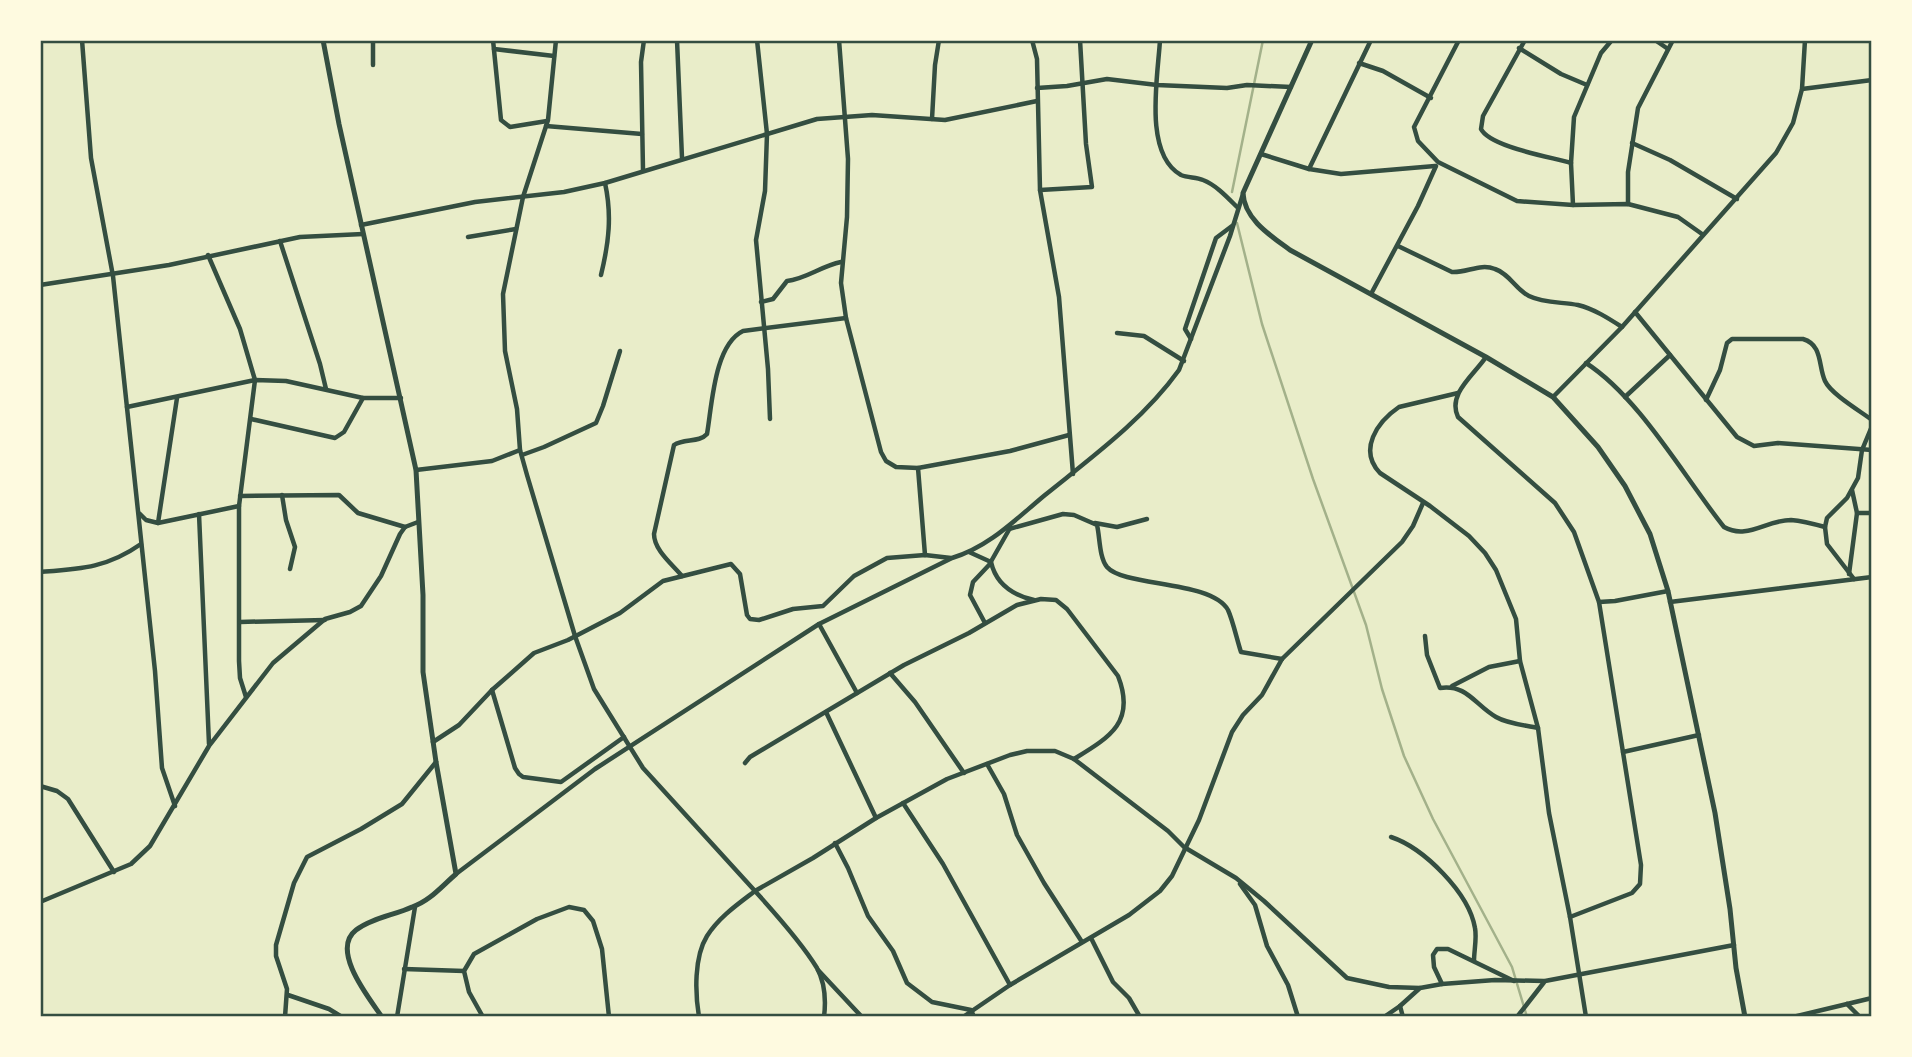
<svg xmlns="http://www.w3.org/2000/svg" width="1912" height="1057" font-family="'Golos Text',sans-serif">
<rect width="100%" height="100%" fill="#e9edc9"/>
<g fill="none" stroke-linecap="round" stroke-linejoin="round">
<g stroke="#a3b18a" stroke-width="2.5">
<path d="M1232,192L1263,40"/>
<path d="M1237,223L1262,324L1313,479L1366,625L1382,689L1404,756L1433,819L1512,967L1527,1017"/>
</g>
<g stroke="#344e41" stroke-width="4.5">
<path d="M82,40L91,158L113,276L155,671L162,768L175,806"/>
<path d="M493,40L501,120L510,127L547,121"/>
<path d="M556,40L548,120L523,197L503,294L505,351L517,409L520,450L527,475L575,636L594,689L643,768L755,891C738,904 719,917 707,936C694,957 695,993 699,1017"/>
<path d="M677,40L682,158"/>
<path d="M757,40L767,134L765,191L756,240L768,369L770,419"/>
<path d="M839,40L848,159L847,217L841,283L846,318L881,452L886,461L896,467L918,468L1010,451L1069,435"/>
<path d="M1032,40L1037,59L1040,190L1059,297L1073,474"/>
<path d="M1160,40C1158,76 1143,154 1181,175C1188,178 1196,177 1203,180C1216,185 1227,197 1237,207"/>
<path d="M1459,40L1414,127L1418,141L1438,162L1517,201L1573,205L1628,204L1678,217L1702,234"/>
<path d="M1525,40L1483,116L1481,129C1490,147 1551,157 1571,163"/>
<path d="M1655,40L1668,49"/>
<path d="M1519,48L1561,74L1587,85"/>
<path d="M494,49L554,56"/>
<path d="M1359,63L1383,71L1431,98"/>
<path d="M373,65V40"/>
<path d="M1037,88L1067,86L1107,79L1157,85L1227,88L1247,85L1291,87"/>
<path d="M1802,89L1872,80"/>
<path d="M932,119L935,65L939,40"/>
<path d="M546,126L642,134"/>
<path d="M1632,143L1670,160L1737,199"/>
<path d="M1261,154L1309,169L1341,174L1435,166"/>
<path d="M1309,169L1371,40"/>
<path d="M643,170L641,62L644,40"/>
<path d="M1040,190L1092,187L1086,144L1080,40"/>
<path d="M1628,204V172L1638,108L1673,40"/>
<path d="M1573,205L1571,163L1574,117L1601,53L1612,40"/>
<path d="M361,225L475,202L564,192L605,183L817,119L872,115L945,120L1037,101"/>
<path d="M468,237L516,229"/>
<path d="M280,241L320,364L326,389"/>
<path d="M1398,246L1452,272C1467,273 1480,263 1495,269C1510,274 1515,289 1529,296C1543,303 1562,302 1578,305C1594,309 1608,318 1622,327"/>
<path d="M208,255L240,329L255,380L239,506V661L240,678L246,697"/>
<path d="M601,275C609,242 612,215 605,183"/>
<path d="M40,285L169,265L300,237L363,234"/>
<path d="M1371,294L1418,206L1436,166"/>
<path d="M761,302L773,299L787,281C806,279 821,266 841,262"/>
<path d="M1635,312L1737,437L1754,446L1778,443L1872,450"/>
<path d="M1117,333L1144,336L1184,361"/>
<path d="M1191,339L1185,329L1216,238L1232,226"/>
<path d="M1486,357C1474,375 1447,394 1458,417L1555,503L1574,532L1599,602L1641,865L1640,884L1632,893L1570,917"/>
<path d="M1586,363C1639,397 1684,477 1724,527C1747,540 1766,520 1791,520C1802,521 1814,524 1825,527"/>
<path d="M1458,393L1399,407C1377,422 1358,450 1380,473L1430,506L1469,536L1485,553L1496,570L1516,619L1520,661L1538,728L1549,813L1570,917L1586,1017"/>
<path d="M1553,397L1622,327L1776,153L1793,123L1802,89L1805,40"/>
<path d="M1625,397L1670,355"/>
<path d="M1706,400L1720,370L1727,343L1732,339H1803C1823,345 1818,366 1825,381C1831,394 1860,411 1872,420"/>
<path d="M127,407L255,380L286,381L363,398H401"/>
<path d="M251,419L335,438L344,432L363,398"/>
<path d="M522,455L544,447L596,423L603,406L620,351"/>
<path d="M918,468L925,555"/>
<path d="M416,470L492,461L520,450"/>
<path d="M282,495L286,520L295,547L290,569"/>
<path d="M240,496L339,495L358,513L405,527"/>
<path d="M1857,513H1872"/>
<path d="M140,514L146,520L158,523L239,506"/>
<path d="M199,514L209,744"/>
<path d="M158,523L177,398"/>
<path d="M1095,523L1117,527L1147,519"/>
<path d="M1009,529L1063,514L1074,515L1097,525C1100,537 1099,557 1107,567C1124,587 1211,580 1228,610C1233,621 1237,640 1241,652L1282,659"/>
<path d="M969,552L991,562C996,584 1012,595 1034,600"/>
<path d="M40,572C80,569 107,568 141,544"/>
<path d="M1849,574L1857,513L1852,490"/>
<path d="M682,576C672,564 654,550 654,534L674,445C684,438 699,443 707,434C712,406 714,345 743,331L846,318"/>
<path d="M1854,579L1827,544L1825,527L1827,518L1847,498L1858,478L1862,450L1872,426"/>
<path d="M1599,602L1615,601L1668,591"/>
<path d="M1670,602L1872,577"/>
<path d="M240,622L325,620"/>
<path d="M985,623L970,595L973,582L989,565L1010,528"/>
<path d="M819,624L857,693"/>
<path d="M1425,636L1427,655L1440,688C1467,684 1475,705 1496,717C1508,724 1525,725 1538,728"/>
<path d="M890,673L915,702L964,773"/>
<path d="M1452,686L1489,667L1520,661"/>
<path d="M492,690L515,768L519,774L523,777L561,782L624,737"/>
<path d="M826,712L876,818"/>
<path d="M433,742L459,725L492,690L534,653L568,640L620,613L663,581L731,564L740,574L747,615L750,619L759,620L793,609L823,606L854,576L887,558L925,555L951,558"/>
<path d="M1623,752L1699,735"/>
<path d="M745,763L750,757L904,665L969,633L1017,605L1041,599L1056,600L1067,609L1118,676C1136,722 1110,737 1074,759"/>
<path d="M987,764L1004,794L1017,835L1044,883L1082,942"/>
<path d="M40,786L57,791L68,799L114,872"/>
<path d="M903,803L943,864L1010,985"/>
<path d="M1391,837C1424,848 1469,893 1475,928C1477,938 1474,951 1474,961"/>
<path d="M835,843L848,868L868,916L893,951L907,983L932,1002L971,1010L974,1017"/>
<path d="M456,874L595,769L819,624L952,558C989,547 1016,519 1045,495C1092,457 1143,420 1179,370L1230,236L1243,194"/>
<path d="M1240,884L1255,905L1267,946L1288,985L1298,1017"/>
<path d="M40,902L131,864L150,846L209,746L273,663L325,619L350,612L361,606L381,576L400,534L405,527L418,522"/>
<path d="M1091,938L1113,982L1129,998L1140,1017"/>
<path d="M404,969L464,971"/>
<path d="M818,970L862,1017"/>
<path d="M1442,984L1434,967L1433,955L1437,949H1448L1514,981"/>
<path d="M288,995L329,1009L342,1017"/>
<path d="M1847,1004L1860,1017"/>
<path d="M1400,1006L1403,1017"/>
<path d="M285,1017L287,989L276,956V945L294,883L307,857L361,829L402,804L436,762"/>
<path d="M397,1017L415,907"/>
<path d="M483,1017L469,992L464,971L474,954L537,919L569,907L584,910L593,921L602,949L609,1017"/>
<path d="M824,1017C826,1001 825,983 817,968C802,943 775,913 755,891L813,858L876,818L947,779L1010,755L1027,751H1055L1074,759L1168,831L1184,847L1236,878L1264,901L1347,978L1389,987L1420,988"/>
<path d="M963,1017L1010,985L1129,915L1160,891L1172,876L1199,820L1232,732L1243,715L1262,695L1282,659L1402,542L1413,526L1423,503"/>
<path d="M1384,1017L1400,1006L1420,988L1442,984L1495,980L1544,981"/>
<path d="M1517,1017L1545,981L1734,945"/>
<path d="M1793,1017L1872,998"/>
</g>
<g stroke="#344e41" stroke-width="5">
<path d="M323,40L339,124L416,470L423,595V672L436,762L456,874C442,886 430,901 412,907C395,915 372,918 356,930C330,950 369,998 382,1017"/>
<path d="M1312,40L1243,193C1244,219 1271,236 1290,250L1486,357L1553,397L1598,447L1625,486L1650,534L1668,591L1715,813L1730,909L1736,968L1745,1017"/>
</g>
</g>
<rect width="1912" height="1057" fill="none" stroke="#fefae0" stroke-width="84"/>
<rect x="42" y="42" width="1828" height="973" fill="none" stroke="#344e41" stroke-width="2.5"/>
</svg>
